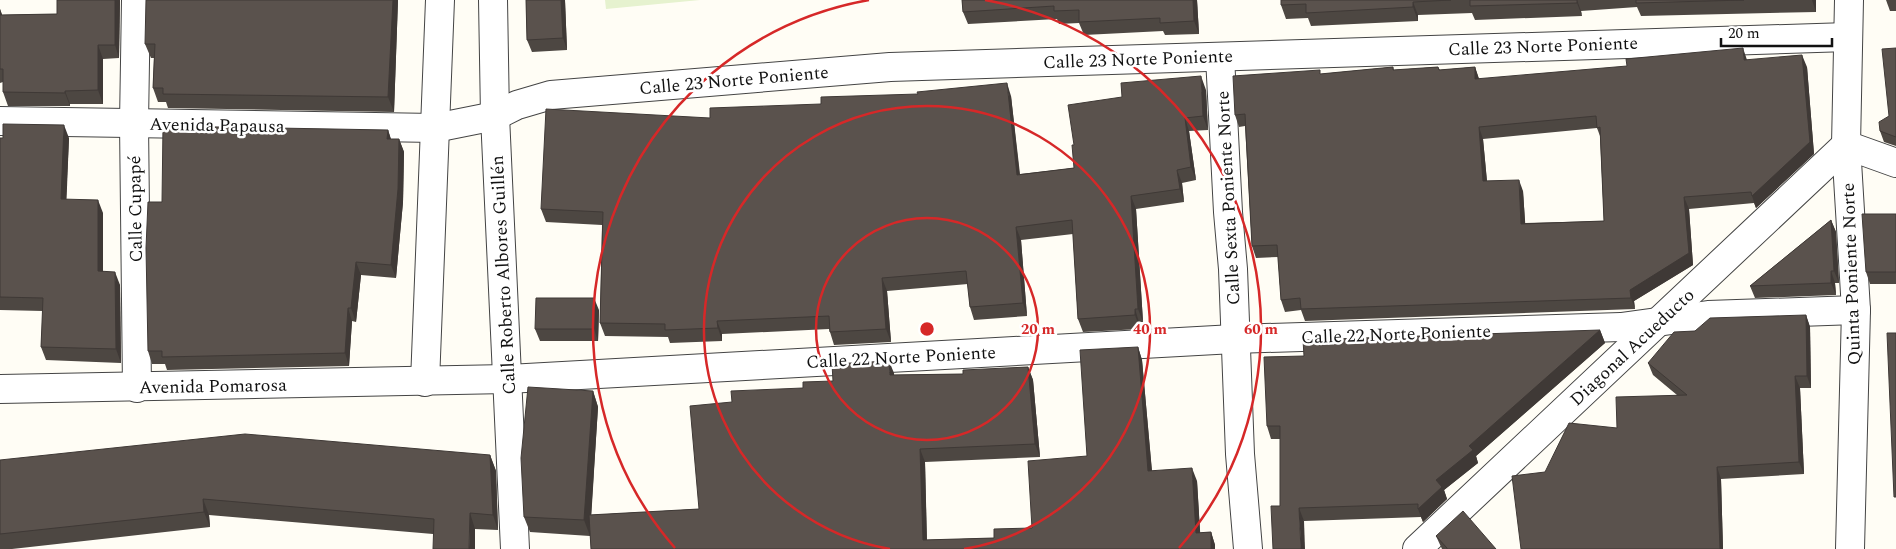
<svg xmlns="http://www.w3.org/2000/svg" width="1896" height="549" font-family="Spectral,serif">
<rect width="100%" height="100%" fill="#fffdf5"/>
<path fill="#e6f2cf" d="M605,0H700L606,9Z"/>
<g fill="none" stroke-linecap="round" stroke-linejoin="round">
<g stroke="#444" stroke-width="30">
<g id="minor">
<path d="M136,0L134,123L137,388"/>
<path d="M493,0L495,116L515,549"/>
<path d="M1220,57L1228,212L1233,269L1240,454L1248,549"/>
<path d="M0,121L435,128L495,116L517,105L551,95L890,67L1848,37"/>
<path d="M425,382L440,0"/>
<path d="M0,389L507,379L1234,339L1621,327L1708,315L1856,310"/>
<path d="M1417,549L1846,145L1896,163"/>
</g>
</g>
<g stroke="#444" stroke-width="30">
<path id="tertiary" d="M1849,0L1846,145L1856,310L1850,549"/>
</g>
<use href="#minor" stroke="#fff" stroke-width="28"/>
<use href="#tertiary" stroke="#fff" stroke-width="28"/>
</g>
<g fill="#4d4742" fill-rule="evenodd">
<path d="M0,0V9L2,15L57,14V0H120L119,58L103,59V104H70V106H8L3,92V82L0,83Z"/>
<path d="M398,0L394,112L168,108L166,102H158L153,88L154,58H151L145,44Z"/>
<path d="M526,0H565L567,50L532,52L527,40Z"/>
<path d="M962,0H1197L1199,34L1165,35L1163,31L1084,35L1079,23L1059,24L1057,19L968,24L963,12Z"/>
<path d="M1281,0H1816V12L1641,16L1637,7L1581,11L1582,16L1475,20L1472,13L1418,15V21L1311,26L1308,18L1286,19L1281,5Z"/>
<path d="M1886,0H1896V11H1890Z"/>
<path d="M1896,48V146L1884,142L1880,131L1889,116Z"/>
<path d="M1747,60L1807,67L1814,154L1756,208L1754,203L1689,209L1693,265L1634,301L1635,309L1305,321L1301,310L1285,312L1281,300L1278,257L1256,258L1252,246L1245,126L1239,127L1235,115L1321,74L1393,67L1394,70L1438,67L1440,70L1475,67L1479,79ZM1597,128L1600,136L1604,221L1525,223L1523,191L1487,181L1483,139Z"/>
<path d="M1206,90L1208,130L1189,131L1196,180L1182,183L1184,202L1136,209L1143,322H1139L1140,329L1083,332L1078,319L1073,234L1021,240L1027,316L974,320L970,307L968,284L887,291L891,342L834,345L830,332L829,329L722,334V341L670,343L668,337L605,336L600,323L602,225L546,222L541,209L710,118L1011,96L1020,174L1074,168V145Z"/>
<path d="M388,130L391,139H399L404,152L403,202L396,278L361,275L356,322L352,321L349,366L167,370L165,364H152L148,351L162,202Z"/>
<path d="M0,138H69L66,199L103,213V271L120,285L121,363L46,360L41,347L43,311L0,310Z"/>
<path d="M1896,214V284H1870L1866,272Z"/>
<path d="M1831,220L1836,232L1839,283H1835L1836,295L1755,298L1750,286Z"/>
<path d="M599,310L598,341H540L535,329Z"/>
<path d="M1806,315L1810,327L1811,388H1800L1804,474L1721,479L1723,549H1521L1545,472L1617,428L1677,395L1653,375L1648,363L1695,331Z"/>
<path d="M1600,330L1605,343L1476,456L1478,463L1444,490L1447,499L1423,522L1421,517L1304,521L1280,506V439H1271L1267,426L1304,356Z"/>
<path d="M1138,347L1142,360L1152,471L1197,481L1200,533L1211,532L1215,545V549H591L590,532V536L530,532L524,517L593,391L598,407L591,515L699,509L732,402L803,388L833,381L894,373V375L963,374L1028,367L1033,380L1040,457L925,462L927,540L994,538L1032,528L1087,456Z"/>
<path d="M490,455L496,471L498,530L475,529L433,534L209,515L210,527L12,549H0V460Z"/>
<path d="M1436,536L1496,549H1442Z"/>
</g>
<g fill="#3f3936">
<path d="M0,0V9L4,20L0,19Z"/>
<path d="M115,0H120L119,58L115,45Z"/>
<path d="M393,0H398L394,112L388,97Z"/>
<path d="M561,0H565V1L567,50L563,38Z"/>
<path d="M1193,0H1197L1199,34L1194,21Z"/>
<path d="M1577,0L1581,11L1582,16L1577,3Z"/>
<path d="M1812,0H1816V12Z"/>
<path d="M1413,2L1418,15V21L1413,7Z"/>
<path d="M98,45L103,59V104L98,90Z"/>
<path d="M1743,48L1747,60H1744Z"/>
<path d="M1802,55L1807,67L1814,154L1756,208L1752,196Z"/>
<path d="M1475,67L1479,79H1475Z"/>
<path d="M1201,76L1206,90L1208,130L1203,116Z"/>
<path d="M1007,83L1011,96L1021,188L1017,175Z"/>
<path d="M65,91L70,104V106L65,93Z"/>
<path d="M1185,118L1189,131L1196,180L1191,167Z"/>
<path d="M64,125L69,138L66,212L61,199Z"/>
<path d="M1479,127L1483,139L1488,193L1483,181Z"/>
<path d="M388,130L392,143L387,139Z"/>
<path d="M399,139L404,152L403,202L396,278L391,265Z"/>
<path d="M1177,170L1182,183L1184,202L1180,189Z"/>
<path d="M1519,180L1523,191L1526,235L1521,224Z"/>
<path d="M1131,196L1136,209L1143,322L1138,309Z"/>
<path d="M1684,197L1689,209L1693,265L1634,301L1635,309L1631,298L1630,290Z"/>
<path d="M98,200L103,213V285L98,271Z"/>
<path d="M1831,220L1836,232L1839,283L1834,271Z"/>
<path d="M1016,227L1021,240L1027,316L1023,303Z"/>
<path d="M356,262L361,275L356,322L351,308Z"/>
<path d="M1831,271L1835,283L1836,295L1831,283Z"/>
<path d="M115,272L120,285L121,363L116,349Z"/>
<path d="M882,278L887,291L891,342L886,329Z"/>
<path d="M594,298L599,310L598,341L594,329Z"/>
<path d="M348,308L352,321L349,366L345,353Z"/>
<path d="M1135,309L1139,322L1140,329L1135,315Z"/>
<path d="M1806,315L1810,327L1811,388L1807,376Z"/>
<path d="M717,321L722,334V341L718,328Z"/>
<path d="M1600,330L1605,343L1476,456L1478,463L1444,490L1447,499L1423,522L1418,509L1436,480L1469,446Z"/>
<path d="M1138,347L1142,360L1153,484L1148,471Z"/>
<path d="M889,361L894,373L895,388L890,375Z"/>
<path d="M1028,367L1033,380L1040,457L1035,444Z"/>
<path d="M1795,376L1800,388L1804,474L1799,462Z"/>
<path d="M593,391L598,407L590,536L584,520Z"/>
<path d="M920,449L925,462L927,549L923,540Z"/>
<path d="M490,455L496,471L498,530L493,515Z"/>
<path d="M1717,467L1721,479L1723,549H1720Z"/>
<path d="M1192,468L1197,481L1201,546L1196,533Z"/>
<path d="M203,499L209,515L210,527L204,512Z"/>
<path d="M1299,508L1304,521L1305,549H1301Z"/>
<path d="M470,513L475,529V549H469Z"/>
<path d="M1211,532L1215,545V549H1211Z"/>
</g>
<g fill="#5a524d" stroke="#3f3936" fill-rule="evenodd">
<path d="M57,0H115V45H98V90L65,91V93L3,92V69H0V15L57,14Z"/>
<path d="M146,0H393L388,97L163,94V88H153L155,44H145Z"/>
<path d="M526,0H561L563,38L527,40Z"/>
<path d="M962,0H1193L1194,21L1160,23V18L1079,22V10L1054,11V6L963,12Z"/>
<path d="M1281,0H1451L1413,2V7L1306,13V4L1281,5Z"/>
<path d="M1470,0H1577V3L1470,6Z"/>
<path d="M1636,0H1744L1636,3Z"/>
<path d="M1743,48L1744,60L1802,55L1810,142L1752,196L1751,192L1684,197L1689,253L1630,290L1631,298L1301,309L1300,298L1281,300L1277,245L1252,246L1245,114L1235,115L1233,76L1320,70V74L1393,67V70L1438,67L1439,70L1475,67V79L1627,66L1626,59ZM1596,116L1597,128L1600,127L1604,221L1521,224L1519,180L1483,181L1479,127Z"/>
<path d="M1896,48V137L1880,131L1879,122L1889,116L1882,49Z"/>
<path d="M1201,76L1203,116L1185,118L1191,167L1177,170L1180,189L1131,196L1138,309H1135V315L1078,319L1072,220L1016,227L1023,303L970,307L966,271L882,278L886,329L830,332L829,316L717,321L718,328L665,330V324L600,323L603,212L541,209L546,109L710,118V108L821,104V97L918,94L917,92L1007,83L1017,175L1074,168L1072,145H1074L1068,105L1122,97L1121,83Z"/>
<path d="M3,124L64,125L61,199L98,200V271L115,272L116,349L41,347L43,298L0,297V138H3Z"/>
<path d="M163,126L388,130L387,139H399L398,189L391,265L356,262L351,308H348L345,353L162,357V351H148L146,248L148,202H162Z"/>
<path d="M1862,214H1896V272H1866Z"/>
<path d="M1831,220L1834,271H1831V283L1750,286Z"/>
<path d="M536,298H594V329H535Z"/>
<path d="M1806,315L1807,376H1795L1799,462L1717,467L1720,549H1521L1512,476L1545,472L1569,423L1617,428L1616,397L1687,395L1648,363L1674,332L1695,331L1710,318Z"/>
<path d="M1600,330L1469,446L1473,450L1436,480L1442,487L1418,509V504L1299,508L1301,549H1273L1271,506H1280V426H1267L1264,357L1304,356L1303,340Z"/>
<path d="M1887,333H1896V497H1894Z"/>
<path d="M1138,347L1148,471L1192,468L1196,533L1211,532V549H591L589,515L699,509L690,406L732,402L731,391L803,388V382L833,381L832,364L889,361L890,375L963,374V370L1028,367L1035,444L920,449L923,540L994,538V529L1032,528L1028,461L1087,456L1080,350Z"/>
<path d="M528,387L593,391L584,520L524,517L521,458Z"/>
<path d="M245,434L490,455L493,515L470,513L469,549H433L434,519L203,499L204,512L0,534V460Z"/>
<path d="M1463,511L1496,549H1447V548L1436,536Z"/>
</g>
<g fill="none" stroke="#d62828" stroke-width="2.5">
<circle cx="927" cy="329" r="111"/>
<path d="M890 549A223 223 0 1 1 964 549"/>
<path d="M675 548A334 334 0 0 1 869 0M985 0A334 334 0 0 1 1179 548"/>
</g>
<g text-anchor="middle" stroke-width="5" stroke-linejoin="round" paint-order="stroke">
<g font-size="18" fill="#111" stroke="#fff">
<text transform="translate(1543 46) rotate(-2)" y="6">Calle 23 Norte Poniente</text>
<text transform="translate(1138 59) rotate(-2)" y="6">Calle 23 Norte Poniente</text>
<text transform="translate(734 80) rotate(-5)" y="6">Calle 23 Norte Poniente</text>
<text transform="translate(217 125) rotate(1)" y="6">Avenida Papausa</text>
<text transform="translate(1228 198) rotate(-93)" y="6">Calle Sexta Poniente Norte</text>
<text transform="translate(135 209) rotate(-91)" y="6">Calle Cupapé</text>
<text transform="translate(1851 274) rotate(-92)" y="6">Quinta Poniente Norte</text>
<text transform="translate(503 275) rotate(-93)" y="6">Calle Roberto Albores Guillén</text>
<text transform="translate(1396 334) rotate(-2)" y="6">Calle 22 Norte Poniente</text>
<text transform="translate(1632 347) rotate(-43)" y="6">Diagonal Acueducto</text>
<text transform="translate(901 357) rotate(-3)" y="6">Calle 22 Norte Poniente</text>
<text transform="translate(213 386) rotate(-1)" y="6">Avenida Pomarosa</text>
</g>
</g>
<circle cx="927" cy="329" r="8" fill="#d62828" stroke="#fff" stroke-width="2.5"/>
<g font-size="15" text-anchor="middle" font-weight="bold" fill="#d62828" stroke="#fff" stroke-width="5" stroke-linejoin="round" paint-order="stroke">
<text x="1038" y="334">20 m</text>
<text x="1150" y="334">40 m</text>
<text x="1261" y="334">60 m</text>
</g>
<path d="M1721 38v8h111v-8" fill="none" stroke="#111111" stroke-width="2.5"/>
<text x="1728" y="38" font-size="15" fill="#111111" stroke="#ffffff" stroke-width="4" paint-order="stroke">20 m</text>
</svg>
